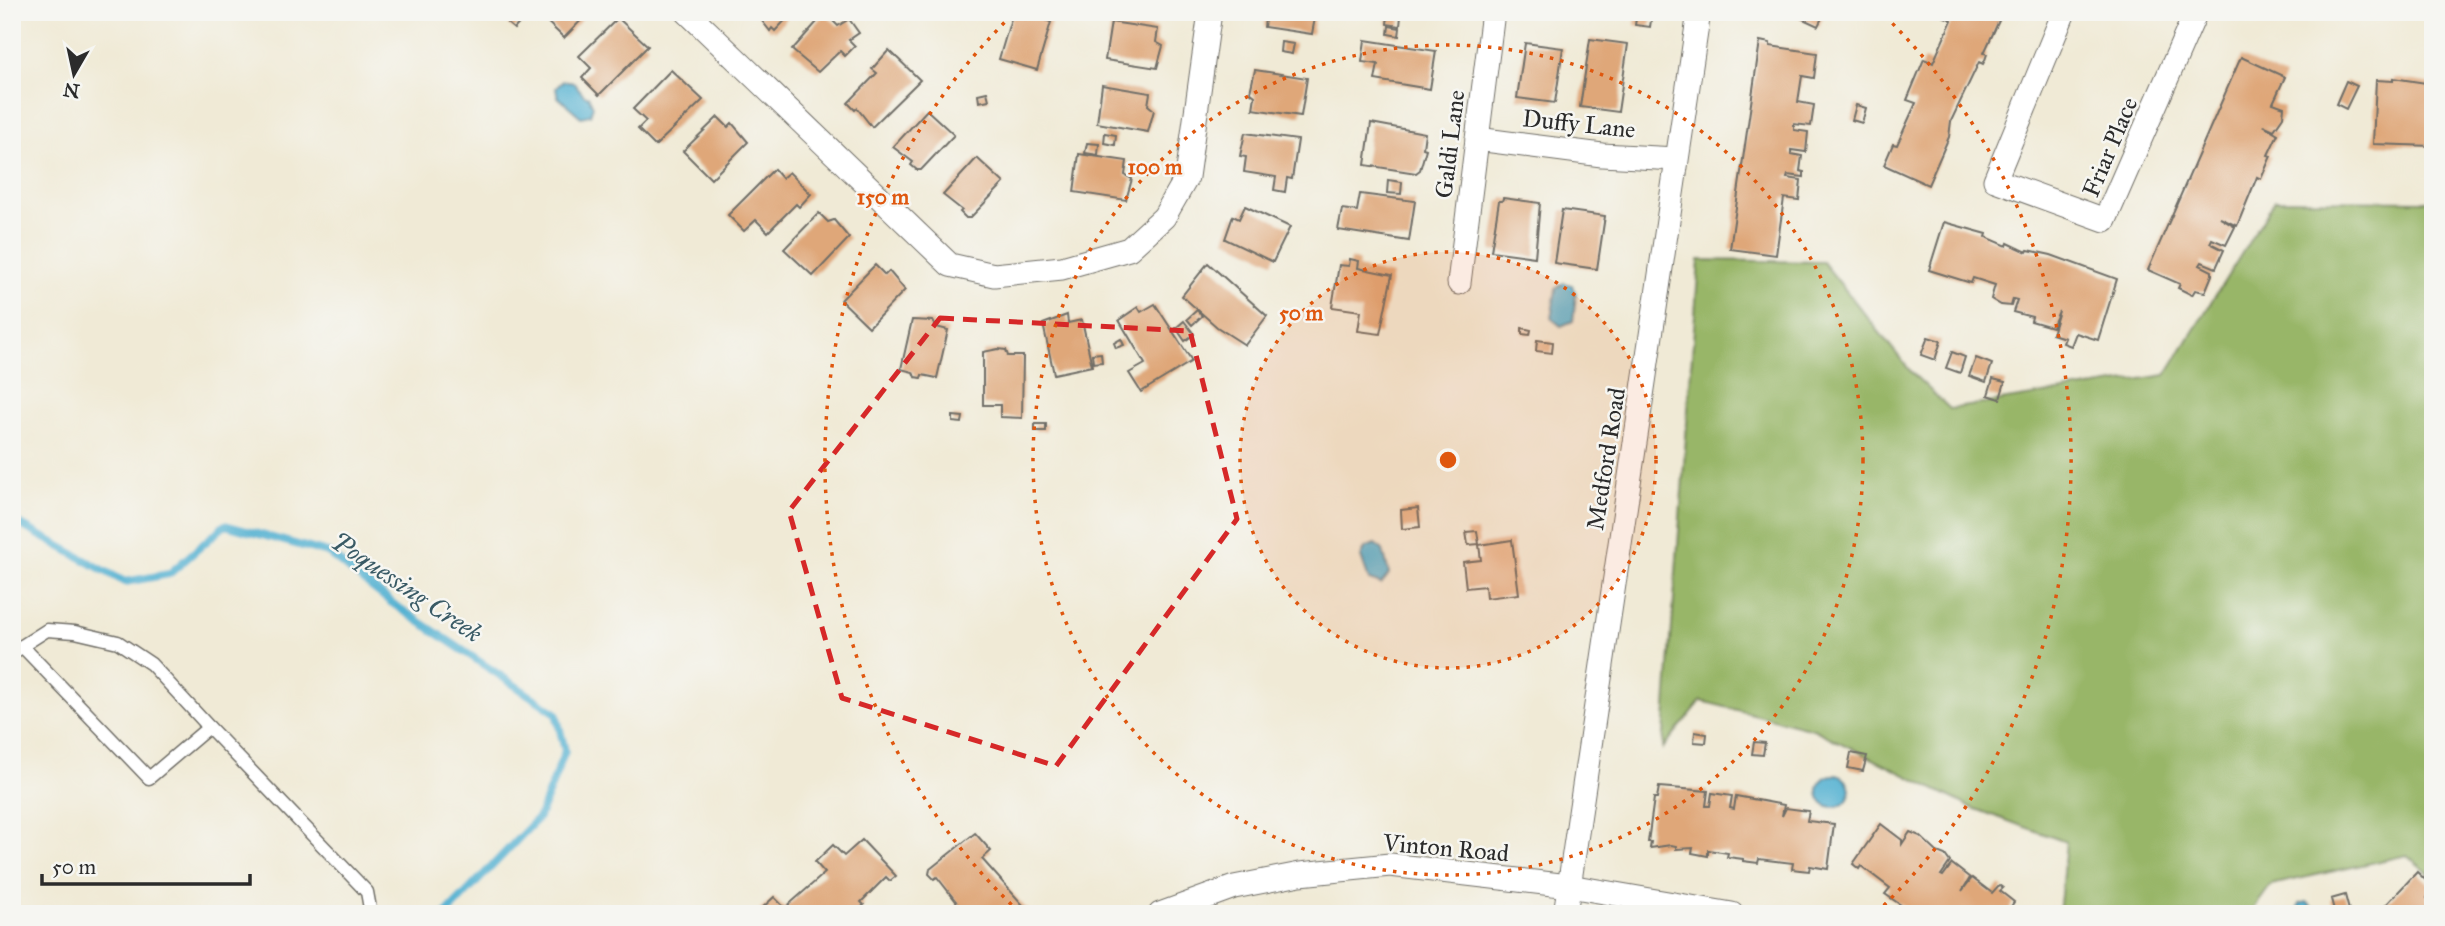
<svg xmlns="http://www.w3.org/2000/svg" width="2445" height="926" font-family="'IM FELL Great Primer',serif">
<rect width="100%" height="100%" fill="#f6f6f2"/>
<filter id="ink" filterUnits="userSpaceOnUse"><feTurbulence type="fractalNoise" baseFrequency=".0143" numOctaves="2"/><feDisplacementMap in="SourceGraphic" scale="14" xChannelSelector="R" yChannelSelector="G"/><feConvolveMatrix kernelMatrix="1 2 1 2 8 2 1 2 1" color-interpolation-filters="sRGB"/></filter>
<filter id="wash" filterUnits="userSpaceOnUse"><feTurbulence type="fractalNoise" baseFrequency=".00686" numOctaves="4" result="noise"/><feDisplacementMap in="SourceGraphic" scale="28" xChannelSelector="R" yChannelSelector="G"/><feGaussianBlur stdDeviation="1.57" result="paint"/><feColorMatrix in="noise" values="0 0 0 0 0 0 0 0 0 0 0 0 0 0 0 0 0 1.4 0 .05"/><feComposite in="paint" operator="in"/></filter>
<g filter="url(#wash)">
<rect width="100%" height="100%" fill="#f0ead6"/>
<path fill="#98b668" stroke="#62704a" stroke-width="2" d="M2275,200L2433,201V877L2407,855L2271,885L2250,914H2059L2066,842L1970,807L1813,729L1701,701L1663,748L1699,260L1823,262L1912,373L1950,409L2166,375Z"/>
<g fill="#53b1d1" stroke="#3f6e7e" stroke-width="2">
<path d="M563,81L574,83L584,95L589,97L593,106L590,115L581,117L558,97L556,88Z"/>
<path d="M1563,283L1572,285L1576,294L1573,321L1561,326L1551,318L1556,289Z"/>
<path d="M1375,544L1383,550L1389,574L1381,584L1369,580L1361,557L1365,548Z"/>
<circle cx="1834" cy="791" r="16"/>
<path d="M2307,902L2318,914H2297L2299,904Z"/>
</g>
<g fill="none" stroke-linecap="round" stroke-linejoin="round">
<path stroke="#53b1d1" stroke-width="8" d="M12,520L125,582L169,574L225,525L328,553L392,603L556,713L565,751L539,817L446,914"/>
</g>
<g id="blocks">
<g fill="#dfa779">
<path d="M537,12H589L564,38Z"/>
<path d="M755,12H793L775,31L772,28L770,31Z"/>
<path d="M1013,12H1036L1038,18L1051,22L1037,70L999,59Z"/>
<path d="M1266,12H1316L1312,34L1264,27Z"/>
<path d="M1637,12L1652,14L1650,27L1635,25Z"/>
<path d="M1788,12H1825L1818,26Z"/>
<path d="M1941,12H2003L1984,53L1987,54L1985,60L1983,64L1979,62L1951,121L1949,137L1928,185L1884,165L1893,144L1897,145L1916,103L1907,100L1924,59L1933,63L1952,20L1940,15Z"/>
<path d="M516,13L523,19L514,29L507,23Z"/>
<path d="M825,13L838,26L849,19L859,33L849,40L855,46L845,56L840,51L818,72L792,50Z"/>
<path d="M1388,15L1401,16L1400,26L1387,24Z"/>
<path d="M618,18L648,46L599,95L582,78L591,68L579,56Z"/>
<path d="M1111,22L1158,29L1156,42L1163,46L1157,68L1105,60Z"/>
<path d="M1389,26L1400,28L1399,36L1388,34Z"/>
<path d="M1590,39L1628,44L1618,112L1580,107Z"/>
<path d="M1365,40L1436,51L1430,89L1375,80L1378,64L1362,62Z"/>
<path d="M1760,41L1770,43V46L1817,53L1814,78L1802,76L1798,102L1814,105L1811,126L1794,124V130L1808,132L1806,152L1791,150V154L1802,156L1800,171L1804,172V177L1788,175L1787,178L1801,180L1799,200L1784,198L1776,255L1730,249Z"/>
<path d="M1281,42L1294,44L1292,54L1280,52Z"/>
<path d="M1525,43L1563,48L1555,103L1517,98Z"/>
<path d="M889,50L920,80L872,127L857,108L855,110L848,103L877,73L872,69Z"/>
<path d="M2241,57L2285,77L2273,103L2284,107L2283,117L2274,130L2263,125L2278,134L2268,155L2271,156L2261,179L2257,177L2237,226L2220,218L2235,227L2226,245L2212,239L2210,243L2224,250L2216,268L2202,262L2200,265L2212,271V275L2205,292L2195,290L2192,295L2178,288L2180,284L2148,270Z"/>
<path d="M671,70L703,100L655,146L638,129L646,121L633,109Z"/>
<path d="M1255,70L1307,78L1301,116L1253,109L1255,96L1250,92Z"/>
<path d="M2393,78L2433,84V146L2373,144L2376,80L2393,81Z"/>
<path d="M2346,81L2357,86L2346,109L2336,104Z"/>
<path d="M1102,85L1150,93L1148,105L1154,110L1148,132L1097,123Z"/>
<path d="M987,92L989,100L979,102L978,94Z"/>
<path d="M1856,105L1866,108L1862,123L1852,120Z"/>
<path d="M927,110L954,135L921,170H917L911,165L913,162L893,147Z"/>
<path d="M718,117L728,127L732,123L748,142L711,179L683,151Z"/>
<path d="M1371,123L1425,133L1423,148L1426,149L1420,170L1416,173L1365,165Z"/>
<path d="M1105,133L1116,135L1115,145L1104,143Z"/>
<path d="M1245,133L1298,140L1292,179L1287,178L1285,192L1274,190L1276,177L1244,172L1246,157L1240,156Z"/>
<path d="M1087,143L1099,144L1098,155L1085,153Z"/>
<path d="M1079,154L1127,161L1125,175L1132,179L1126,200L1074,192Z"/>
<path d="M977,158L1004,183L970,218H966L960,212L962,210L943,195Z"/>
<path d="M774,169L782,178L789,172L811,194L799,207L796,204L768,232L756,220L744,231L728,215Z"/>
<path d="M1388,180L1402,182L1401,194L1387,193Z"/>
<path d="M1360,194L1415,201L1409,241L1338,230L1342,209L1357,211Z"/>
<path d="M1503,198L1540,203L1535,257L1491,251L1499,201H1502Z"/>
<path d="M1245,206L1290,227L1273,262L1225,239L1233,216L1239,219Z"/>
<path d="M1562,210L1605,216L1597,269L1554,263Z"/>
<path d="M819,213L828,222L834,220L849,238L813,276L784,249Z"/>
<path d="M1944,222L1987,234L1986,237L2007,246L2008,243L2027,252L2028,250L2051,255L2117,279L2098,340L2076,333L2071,346L2063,343L2065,338L2052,334L2059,311L2052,327L2031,321L2032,317L2013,312L2017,300L2013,299L2011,306L2001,305L1991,299L1995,285L1973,278L1971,283L1929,270Z"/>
<path d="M1350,259L1359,261L1358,268L1392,275L1380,334L1358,331L1361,311L1332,307L1339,265L1349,266Z"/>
<path d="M1208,263L1267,316L1245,345L1217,327L1182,296Z"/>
<path d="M875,265L885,275L889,271L905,290L869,327L841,300Z"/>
<path d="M1155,304L1192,361L1141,392L1129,373L1145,364L1119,320L1138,307L1141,312Z"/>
<path d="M1197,310L1202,316L1192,325L1187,319Z"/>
<path d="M1067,315L1068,323L1082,320L1092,366L1054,374L1043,324Z"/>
<path d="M912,320L933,321L936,327L948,330L937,378L922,375L921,378L915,377L913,372L901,369Z"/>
<path d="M1184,321L1194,334L1185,341L1176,328Z"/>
<path d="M1522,328L1531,330L1530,335L1522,334Z"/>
<path d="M1928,337L1941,341L1935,360L1921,355Z"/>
<path d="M1121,339L1124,345L1116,348L1114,343Z"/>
<path d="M1537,340L1553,342L1552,353L1536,351Z"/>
<path d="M998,349L1006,350L1008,356H1023L1022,418L1000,417V405H983V352Z"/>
<path d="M1952,352L1965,357L1960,373L1946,368Z"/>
<path d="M1101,353L1102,362L1093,363L1092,354Z"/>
<path d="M1976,358L1992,364L1986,382L1969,376Z"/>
<path d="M1993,379L2005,382L2000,399L1988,395Z"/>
<path d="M953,416L963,417L962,423L953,422Z"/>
<rect x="1035" y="424" width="11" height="7"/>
<path d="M1418,508L1420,527L1402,529L1401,510Z"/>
<path d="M1477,531L1479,544L1468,545L1466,532Z"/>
<path d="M1512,540L1519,594L1486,598L1485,586L1466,588L1463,562L1481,560L1479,545Z"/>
<path d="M1695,732L1707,734L1706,743L1694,742Z"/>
<path d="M1754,742L1765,743L1763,755L1752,754Z"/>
<path d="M1851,753L1867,756L1863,771L1848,768Z"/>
<path d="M1659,787L1708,791L1706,806H1710L1712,793L1732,796L1730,808L1734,809L1736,796L1784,805L1782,816L1786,808L1809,811L1807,821L1834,824L1828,869L1810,866L1809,871L1800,870L1792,869L1793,863L1759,859L1758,863L1743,861V859L1727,857L1728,853L1708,850V856L1692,853L1693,848L1676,849V846L1671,845L1650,848L1651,842H1648L1654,798H1657Z"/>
<path d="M1881,824L1902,840V844L1910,832L1920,836L1937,852L1945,855L1950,862L1941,875L1943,876L1952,864L1970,878L1962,891L1972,878L1992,893L1999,885L2003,888L2000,891L2014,902L2006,914H1914L1885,894L1890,888L1861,866L1859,869L1853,864Z"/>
<path d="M975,833L991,851L982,859L1031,914H966L937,877L934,879L929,874L930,869Z"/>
<path d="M862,840L896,876L890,881L886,877L861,902L864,905L854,914H761L759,911L774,897L785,908L825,873L815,862L833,845L844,856Z"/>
<path d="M2417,872L2433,887L2427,898L2433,903V914L2380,911Z"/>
<path d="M2345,895L2350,914H2335L2331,899Z"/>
</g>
</g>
</g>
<g filter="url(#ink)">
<use href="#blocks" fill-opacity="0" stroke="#706e67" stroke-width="2"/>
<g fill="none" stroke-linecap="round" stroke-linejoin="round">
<g stroke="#706e67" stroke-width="15">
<g id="lane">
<path d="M22,646L47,630L75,632L118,642L151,664L209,727"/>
<path d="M12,654L22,646L149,778L209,727L367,892L371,914"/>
</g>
</g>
<g stroke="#706e67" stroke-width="25">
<g id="street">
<path d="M687,12L950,265L994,275L1062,268L1129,249L1164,217L1187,177L1210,12"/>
<path d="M2064,12L1995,180L2105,220L2196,12"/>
<path d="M1477,139L1602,155L1676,159"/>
<path d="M1459,283L1493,12"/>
<path d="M1160,914L1234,887L1300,874L1390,865L1569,886L1732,914"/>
<path d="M1565,914L1699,12"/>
</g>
</g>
<use href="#lane" stroke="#fff" stroke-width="12"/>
<use href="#street" stroke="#fff" stroke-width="23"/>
</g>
</g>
<path fill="none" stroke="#d62828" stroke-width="5" stroke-dasharray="14 9" stroke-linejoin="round" d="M940,318L1190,331L1237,519L1056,766L842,698L789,511Z"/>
<circle cx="1448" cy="460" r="208" fill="#df570e" fill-opacity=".12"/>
<g fill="none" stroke="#df570e" stroke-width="3.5" stroke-dasharray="3.5 7">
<circle cx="1448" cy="460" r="208"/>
<circle cx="1448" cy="460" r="415"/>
<path d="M1019 912A623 623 0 0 1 1011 16M1885 16A623 623 0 0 1 1877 912"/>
</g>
<g text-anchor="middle" stroke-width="5" stroke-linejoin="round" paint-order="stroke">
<g font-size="24" fill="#2b2b2b" stroke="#f6f6f2">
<text transform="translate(1579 124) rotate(6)" y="8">Duffy Lane</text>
<text transform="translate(1450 144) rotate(-83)" y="8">Galdi Lane</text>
<text transform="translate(2110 147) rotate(-67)" y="8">Friar Place</text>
<text transform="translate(1606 459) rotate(-81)" y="8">Medford Road</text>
<text transform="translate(1446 848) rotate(5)" y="8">Vinton Road</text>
</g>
<g font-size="26" font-style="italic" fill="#395a65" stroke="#f6f6f2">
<text transform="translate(407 587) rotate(34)" y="9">Poquessing Creek</text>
</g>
</g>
<circle cx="1448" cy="460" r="10" fill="#df570e" stroke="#f6f6f2" stroke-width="3.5"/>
<g font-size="21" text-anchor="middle" font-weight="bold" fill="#df570e" stroke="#f6f6f2" stroke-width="5" stroke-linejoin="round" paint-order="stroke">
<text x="1155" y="174">100 m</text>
<text x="883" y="204">150 m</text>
<text x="1301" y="320">50 m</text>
</g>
<rect width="2445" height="926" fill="none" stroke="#f6f6f2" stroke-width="42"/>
<g transform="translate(74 74) rotate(189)" stroke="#f6f6f2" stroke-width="5" paint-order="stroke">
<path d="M0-5L12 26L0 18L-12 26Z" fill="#2b2b2b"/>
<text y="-10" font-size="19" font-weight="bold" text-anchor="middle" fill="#2b2b2b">N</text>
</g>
<path d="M42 874v10h208v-10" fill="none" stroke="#2b2b2b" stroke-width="3.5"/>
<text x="52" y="874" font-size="21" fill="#2b2b2b" stroke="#f6f6f2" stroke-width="5" paint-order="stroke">50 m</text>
</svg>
